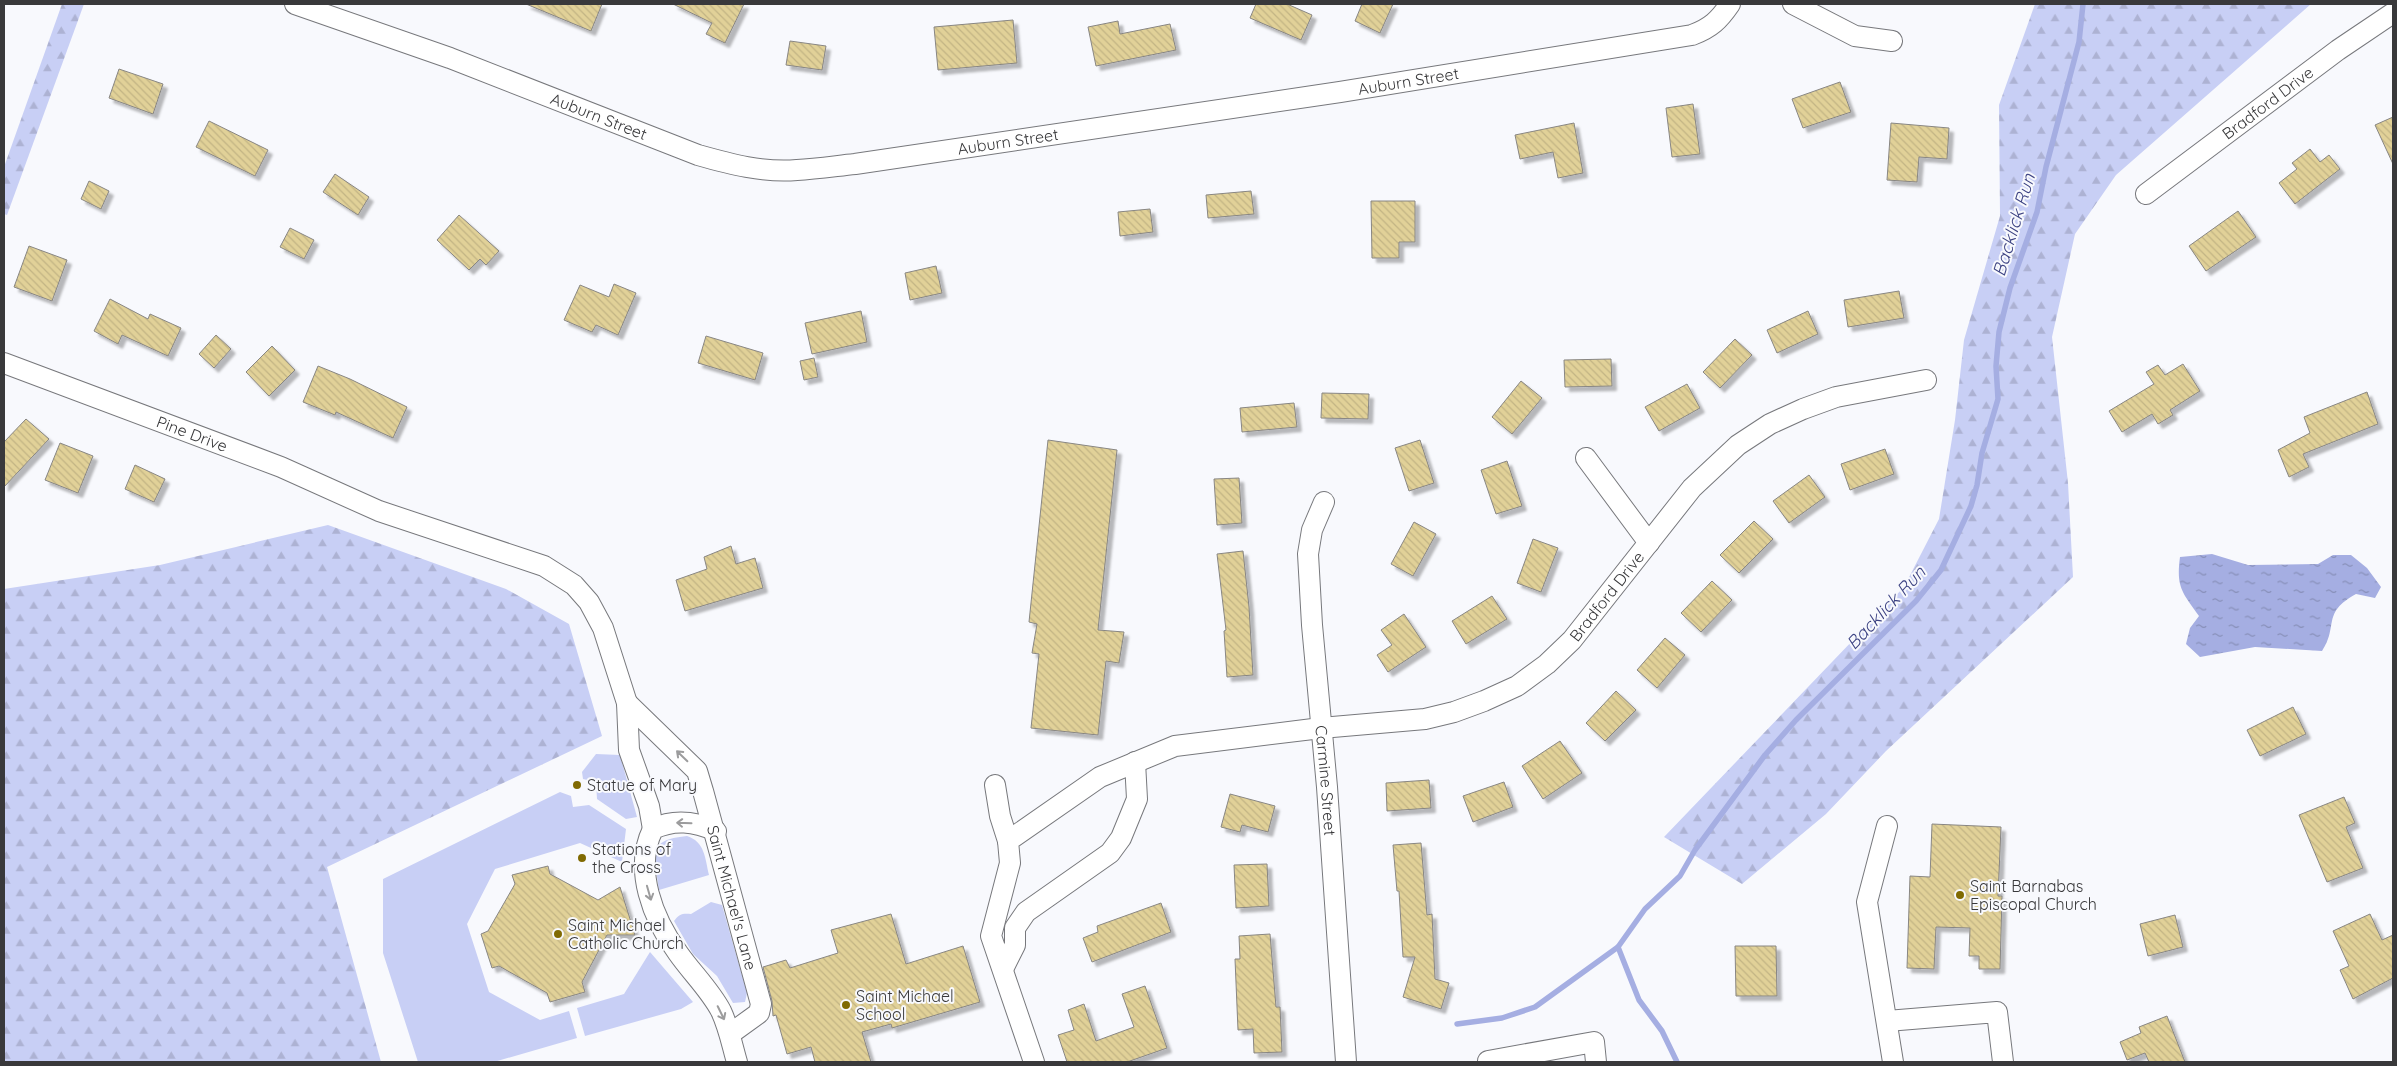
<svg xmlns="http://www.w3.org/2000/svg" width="2397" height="1066" font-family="Quicksand,sans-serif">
<defs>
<pattern id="forest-firs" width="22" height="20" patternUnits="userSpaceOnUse" patternTransform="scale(1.25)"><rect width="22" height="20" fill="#c8cff5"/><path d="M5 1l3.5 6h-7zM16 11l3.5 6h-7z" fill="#adb2d3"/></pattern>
<pattern id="water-ripples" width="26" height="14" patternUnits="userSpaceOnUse" patternTransform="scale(1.25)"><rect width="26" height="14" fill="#a5aee2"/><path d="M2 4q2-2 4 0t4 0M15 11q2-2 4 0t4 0" fill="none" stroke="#878fb8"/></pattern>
<pattern id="building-back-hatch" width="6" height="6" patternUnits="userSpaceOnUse" patternTransform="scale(1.25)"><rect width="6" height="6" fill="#e1d198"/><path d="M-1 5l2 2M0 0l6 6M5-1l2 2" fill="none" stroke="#c2b484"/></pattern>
<filter id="shadow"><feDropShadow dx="4.5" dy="4.5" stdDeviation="1" flood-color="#0004"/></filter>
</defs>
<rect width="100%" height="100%" fill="#f8f9fd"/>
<g fill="#c8cff5">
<path d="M596,754L620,755L637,817L626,819L597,799L596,782L583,779L582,772Z"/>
<path d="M560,792L571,796L573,807L589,805L626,829L622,862L580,843L495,869L467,924L489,992L540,1020L569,1011L577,1038L494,1062H418L383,953V879Z"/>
<path d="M687,836C705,842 705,858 709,875L659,890C655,855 645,840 687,836Z"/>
<path d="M711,902L722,905L747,993L745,1002L733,1003L717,976L693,954L674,921C679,914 683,913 691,914Z"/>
<path d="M650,952L693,1002L681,1009L585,1036L577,1008L624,994Z"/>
</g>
<g fill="url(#forest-firs)">
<path d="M62,4H84L7,215L4,214V167Z"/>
<path d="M2035,4H2311L2116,175L2075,234L2052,337L2068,483L2073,577L1886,751L1826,814L1742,884L1664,837L1904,587L1939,519L1955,420L1964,340L2000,216L1999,105Z"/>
<path d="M328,525L506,589L569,624L602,736L327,867L381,1062H4V589L160,565Z"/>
</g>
<path fill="url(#water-ripples)" d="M2212,554L2248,565L2318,564L2333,555H2351L2367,568L2381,587L2375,598L2356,594C2321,613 2339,626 2322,651L2255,647L2200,657L2186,644L2190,628L2199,616C2182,592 2176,587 2180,557Z"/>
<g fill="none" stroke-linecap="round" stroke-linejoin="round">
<g stroke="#a5aee2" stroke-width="5.5">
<path d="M1457,1024L1502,1018L1535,1007L1618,947"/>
<path d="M1677,1062L1662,1031L1639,1000L1618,947L1645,909L1680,876L1695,850L1765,755L1796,720L1916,601L1941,570L1971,506L1977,485L1982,453L1998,399L1996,366L1999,332L2010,288L2037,212L2046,167L2079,42L2083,4"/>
</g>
</g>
<g fill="url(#building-back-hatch)" stroke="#888683" filter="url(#shadow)">
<path d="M526,4H602L591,31Z"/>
<path d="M673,4H744L725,43L706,34L712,23Z"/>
<path d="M1256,4H1287L1312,15L1301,40L1250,18Z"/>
<path d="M1362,4H1393L1380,33L1355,21Z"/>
<path d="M1013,20L1017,63L938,70L934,27Z"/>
<path d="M1118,21L1120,34L1170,24L1176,50L1096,66L1088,27Z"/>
<path d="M790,41L826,46L822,70L786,65Z"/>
<path d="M119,69L163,84L153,114L109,98Z"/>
<path d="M1840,82L1851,112L1803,128L1792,99Z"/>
<path d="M1693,104L1700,154L1672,157L1666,108Z"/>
<path d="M2393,117V164L2375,125Z"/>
<path d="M209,121L268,150L255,176L196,147Z"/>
<path d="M1574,123L1583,173L1558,178L1553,152L1520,159L1515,135Z"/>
<path d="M1891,123L1949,128L1947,159L1919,157L1917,182L1887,180Z"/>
<path d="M2310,149L2320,162L2329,155L2340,169L2295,204L2279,183L2297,169L2292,163Z"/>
<path d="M335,174L369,197L358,215L323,192Z"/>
<path d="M89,181L109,191L101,209L81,199Z"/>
<path d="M1251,191L1254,214L1208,218L1206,195Z"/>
<path d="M1371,201H1415V242H1399V258H1372Z"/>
<path d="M1150,209L1153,232L1120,236L1118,212Z"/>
<path d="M2238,211L2256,237L2206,271L2189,246Z"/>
<path d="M459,215L499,251L486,265L480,259L469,270L437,240Z"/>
<path d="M290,228L314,240L304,259L280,247Z"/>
<path d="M29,246L67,260L52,301L14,287Z"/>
<path d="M936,266L942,293L910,300L905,273Z"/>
<path d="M614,284L636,293L618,335L596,325L592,332L564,320L580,285L609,297Z"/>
<path d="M1899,291L1904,318L1848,327L1844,300Z"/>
<path d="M110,299L148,319L150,314L181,328L168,356L122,335L118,344L94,331Z"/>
<path d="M861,311L867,342L812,354L805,323Z"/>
<path d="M1808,311L1818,334L1777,353L1767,330Z"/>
<path d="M216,335L231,349L214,368L199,354Z"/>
<path d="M706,336L763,353L755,380L698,363Z"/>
<path d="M1735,339L1752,355L1720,388L1703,372Z"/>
<path d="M272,346L295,370L269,396L246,372Z"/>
<path d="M814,358L818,377L804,380L800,361Z"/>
<path d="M1611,359L1612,386L1565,387L1564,360Z"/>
<path d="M2183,364L2200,391L2170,410L2173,415L2158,424L2152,414L2122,432L2109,411L2154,384L2146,372L2158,365L2165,375Z"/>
<path d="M318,366L350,379L407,407L393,438L336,412L335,415L303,402Z"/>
<path d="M1521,381L1542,398L1512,434L1492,417Z"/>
<path d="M1687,384L1700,408L1659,431L1645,407Z"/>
<path d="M2367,392L2378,424L2303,454L2309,467L2289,477L2278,450L2310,433L2304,417Z"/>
<path d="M1322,393L1369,394L1368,419L1321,418Z"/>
<path d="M1294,403L1297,427L1242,432L1240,408Z"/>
<path d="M26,419L49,439L4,487V442Z"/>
<path d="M1048,440L1117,450L1098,630L1124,632L1119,663L1106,661L1098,735L1031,728L1039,654L1032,653L1037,624L1029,622Z"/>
<path d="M1420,440L1434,483L1409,491L1395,448Z"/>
<path d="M60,443L93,456L78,493L45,480Z"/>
<path d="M1885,449L1894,474L1850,490L1841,464Z"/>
<path d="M1507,461L1522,506L1496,514L1481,470Z"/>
<path d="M135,465L165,479L154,502L125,489Z"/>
<path d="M1809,475L1825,497L1789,523L1773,501Z"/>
<path d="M1239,478L1242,523L1217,525L1214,479Z"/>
<path d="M1754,521L1773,539L1739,573L1720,555Z"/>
<path d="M1414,522L1436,534L1413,576L1391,564Z"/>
<path d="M1533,539L1558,548L1541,592L1517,583Z"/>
<path d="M731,546L736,564L755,558L763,588L685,611L676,580L707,569L704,557Z"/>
<path d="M1243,551L1249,607L1253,675L1227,677L1224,631L1226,630L1217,554Z"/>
<path d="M1712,581L1732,600L1701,632L1681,613Z"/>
<path d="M1492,596L1507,619L1466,644L1452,621Z"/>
<path d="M1404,614L1426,647L1388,672L1377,655L1392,645L1381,630Z"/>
<path d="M1665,638L1685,655L1657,688L1637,670Z"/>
<path d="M1616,691L1636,710L1605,741L1586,723Z"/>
<path d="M2293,707L2306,734L2260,756L2247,730Z"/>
<path d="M1560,741L1582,773L1543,799L1522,766Z"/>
<path d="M1429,780L1431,808L1387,811L1386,783Z"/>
<path d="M1504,782L1513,807L1473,822L1463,796Z"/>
<path d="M1230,794L1275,806L1268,832L1242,825L1240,832L1221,827Z"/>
<path d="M2344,797L2355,823L2346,827L2363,868L2327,882L2299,815Z"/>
<path d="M1932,824L2001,827L1998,896H2002L2000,969H1979V956H1969L1970,928L1936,927L1934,969L1907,968L1910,876L1930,877Z"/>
<path d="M1421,843L1427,915L1432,914L1435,979L1449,983L1441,1009L1403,997L1415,957H1403L1399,891H1397L1393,845Z"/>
<path d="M1267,864L1269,906L1236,908L1234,865Z"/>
<path d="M548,866L550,874L598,900L620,887L635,935H607L582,982L585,992L550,1002L547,993L499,966L492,968L481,934L488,931L515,884L512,875Z"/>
<path d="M1161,903L1171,932L1092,962L1083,938L1098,932L1097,926Z"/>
<path d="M891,914L906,964L963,946L980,1002L892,1028L891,1024L862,1032L871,1062H815L811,1047L787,1054L776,1015L773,1016L772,1001L763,967L786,960L790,968L838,953L831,930Z"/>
<path d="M2370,914L2382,940L2393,935V978L2353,999L2340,970L2349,966L2333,931Z"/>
<path d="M2175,915L2183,947L2148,956L2140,924Z"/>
<path d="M1270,934L1276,1007H1280L1282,1052L1254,1053L1253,1029L1238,1030L1235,959H1240L1239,936Z"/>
<path d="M1735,946H1776L1777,996H1736Z"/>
<path d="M1145,986L1167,1048L1127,1062H1067L1058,1035L1074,1030L1068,1010L1084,1004L1096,1041L1134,1027L1122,994Z"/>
<path d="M2167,1016L2185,1062H2149L2145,1053L2127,1060L2120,1042L2141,1033L2139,1027Z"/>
</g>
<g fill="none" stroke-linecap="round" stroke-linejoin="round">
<g stroke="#77787c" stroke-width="22">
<g id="minor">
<path id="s1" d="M295,4L450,58L698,155C730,164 763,173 797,170C816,169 836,166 855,164L1340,92L1692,35C1711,28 1719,20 1730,4"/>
<path d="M1793,4L1855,36L1892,41"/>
<path id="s2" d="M2146,194L2338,50L2393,13"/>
<path id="s3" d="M4,363L281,467L379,511L544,566L574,585L589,602L603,628L627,703L629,750L649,806L653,829"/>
<path d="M1586,458L1649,543"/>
<path id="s4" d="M1324,502L1312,530L1308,554L1312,625L1327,787L1346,1062"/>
<path id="s5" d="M627,703L697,771L703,791L761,1004L759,1013L730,1034"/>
<path d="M995,785L1000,816L1008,841"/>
<path d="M1887,826L1867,902L1893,1062"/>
<path d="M716,831C694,821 674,819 653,829C633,869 653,919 678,953C692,973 710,990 721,1011C729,1028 732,1045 737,1062"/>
<path d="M1003,969L1015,945V928L1026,912L1110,853L1121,838L1137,799L1135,762"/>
<path d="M1887,1021L1997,1012L2003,1062"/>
<path d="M1488,1061L1594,1042L1596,1062"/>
<path id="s6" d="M1034,1062L991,936L1010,863L1008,841L1100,777L1175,746L1321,728L1425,719L1454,712L1484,701L1517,686L1547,664L1572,640L1692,488L1738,445L1770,424L1803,409L1836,397L1926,380"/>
</g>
</g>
<use href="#minor" stroke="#fff" stroke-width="20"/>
</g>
<defs><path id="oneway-shaft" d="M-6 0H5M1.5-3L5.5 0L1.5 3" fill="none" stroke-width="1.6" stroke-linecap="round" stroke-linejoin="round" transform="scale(1.25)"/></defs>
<g stroke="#9c9c9d">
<use href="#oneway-shaft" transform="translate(682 756) rotate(-136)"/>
<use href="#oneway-shaft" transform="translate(684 823) rotate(-178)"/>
<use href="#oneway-shaft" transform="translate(649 893) rotate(74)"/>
<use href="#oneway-shaft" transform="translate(721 1013) rotate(64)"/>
</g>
<g fill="#806a02" stroke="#f8f9fd" stroke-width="2">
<circle cx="577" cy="785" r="5"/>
<circle cx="582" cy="858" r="5"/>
<circle cx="1960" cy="895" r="5"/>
<circle cx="558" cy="934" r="5"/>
<circle cx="846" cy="1005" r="5"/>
</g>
<g text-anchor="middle" stroke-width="4" stroke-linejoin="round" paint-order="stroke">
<g font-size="16" fill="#39393b" stroke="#f8f9fd">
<text dy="6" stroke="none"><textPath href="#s1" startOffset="1149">Auburn Street</textPath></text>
<text dy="6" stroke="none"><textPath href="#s2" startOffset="152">Bradford Drive</textPath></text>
<text dy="6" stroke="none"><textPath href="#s1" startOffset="324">Auburn Street</textPath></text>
<text dy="6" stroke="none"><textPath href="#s1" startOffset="744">Auburn Street</textPath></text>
<text dy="6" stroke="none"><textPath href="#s3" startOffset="201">Pine Drive</textPath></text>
<text dy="6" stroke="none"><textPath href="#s6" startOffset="901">Bradford Drive</textPath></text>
<text dy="6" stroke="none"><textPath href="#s4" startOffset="282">Carmine Street</textPath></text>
<text dy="6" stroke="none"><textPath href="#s5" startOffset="229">Saint Michael's Lane</textPath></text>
</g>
<g font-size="16" fill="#39393b" stroke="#f8f9fd" text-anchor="start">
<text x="587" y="791">Statue of Mary</text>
<text x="592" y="855">Stations of<tspan x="592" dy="18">the Cross</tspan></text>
<text x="1970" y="892">Saint Barnabas<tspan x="1970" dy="18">Episcopal Church</tspan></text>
<text x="568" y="931">Saint Michael<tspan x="568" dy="18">Catholic Church</tspan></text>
<text x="856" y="1002">Saint Michael<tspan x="856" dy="18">School</tspan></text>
</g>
<g font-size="18" font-style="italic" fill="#3d4383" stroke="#f8f9fd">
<text transform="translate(2014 225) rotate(-73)" y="6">Backlick Run</text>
<text transform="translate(1886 608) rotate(-47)" y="6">Backlick Run</text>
</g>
</g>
<rect width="2397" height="1066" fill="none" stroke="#39393b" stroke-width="10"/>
</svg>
